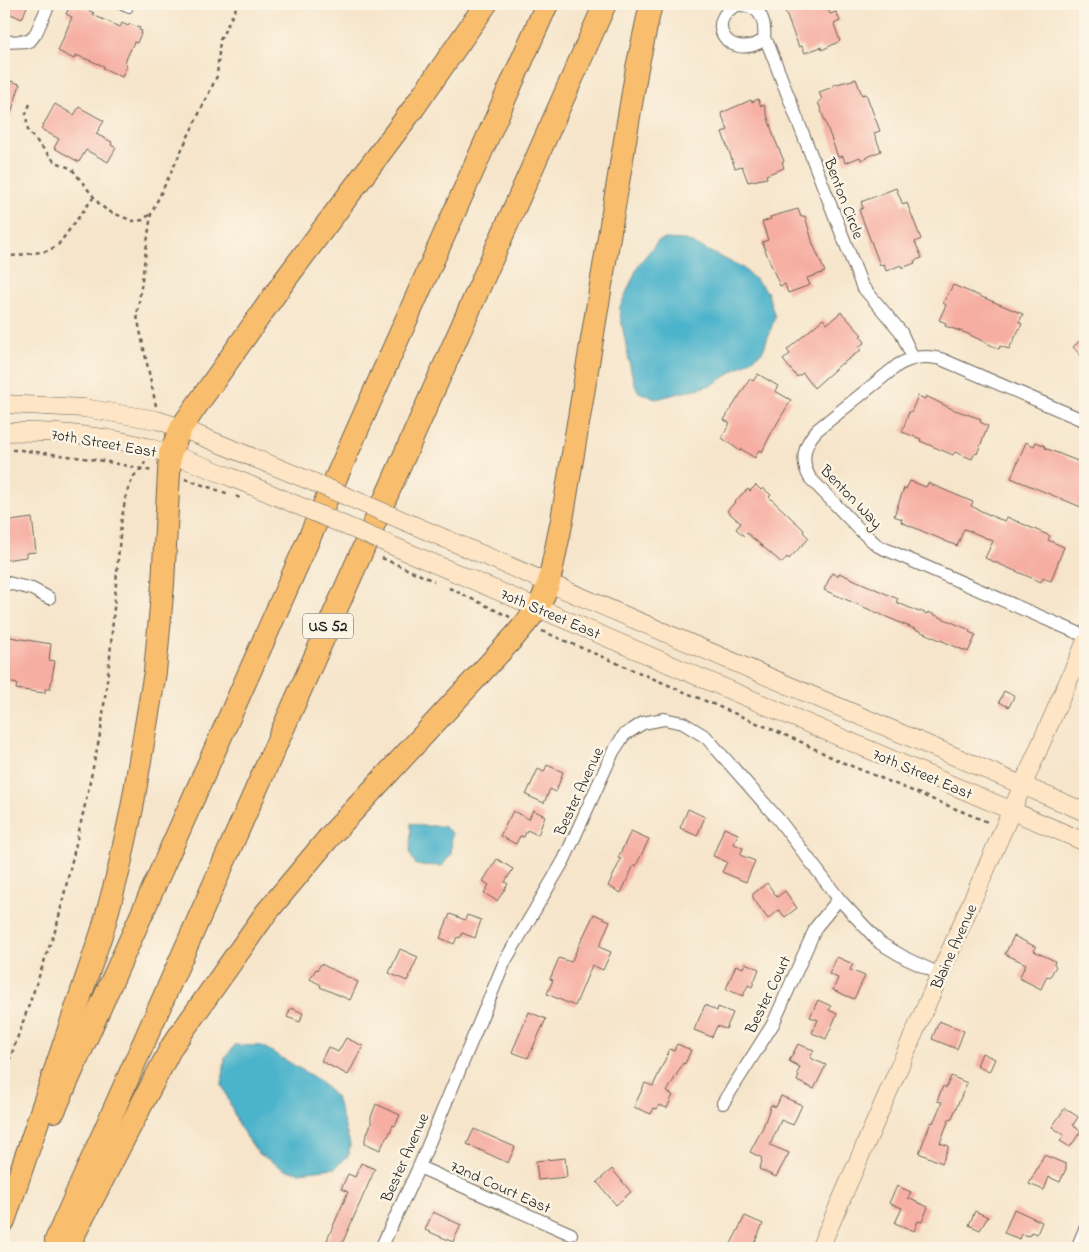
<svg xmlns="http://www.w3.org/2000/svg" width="1089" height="1252" font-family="'Indie Flower',sans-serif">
<rect width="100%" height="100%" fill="#fcf5e5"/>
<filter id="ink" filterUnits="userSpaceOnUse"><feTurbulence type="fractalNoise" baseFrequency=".02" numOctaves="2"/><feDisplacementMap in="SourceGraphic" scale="10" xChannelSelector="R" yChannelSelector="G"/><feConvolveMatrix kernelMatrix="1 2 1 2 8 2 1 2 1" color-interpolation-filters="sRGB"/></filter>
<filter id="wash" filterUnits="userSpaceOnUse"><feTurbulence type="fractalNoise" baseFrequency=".0096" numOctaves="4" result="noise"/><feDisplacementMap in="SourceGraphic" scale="20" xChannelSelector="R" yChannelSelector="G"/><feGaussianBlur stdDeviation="1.12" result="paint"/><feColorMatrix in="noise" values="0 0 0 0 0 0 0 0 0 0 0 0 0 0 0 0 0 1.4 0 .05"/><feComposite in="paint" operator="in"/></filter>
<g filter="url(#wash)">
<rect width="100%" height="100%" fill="#f6e5cb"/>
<g fill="#4cb3cb" stroke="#346874">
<path d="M665,239L686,240L743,268L767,291L775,317L763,351L754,358L712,385L656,399L639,392L635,385L631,371L619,309L639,264L658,241Z"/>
<path d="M411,823L422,826H443L452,833L451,855L442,866L416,865L410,854Z"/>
<path d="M235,1045L262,1046L317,1079L336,1097L350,1144L349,1155L335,1168L299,1172L285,1170L258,1153L239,1126L222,1084L225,1058Z"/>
</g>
<g id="blocks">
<g fill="#f6aea2">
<path d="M4,4H28L22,19L4,11Z"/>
<path d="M782,4H826L830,14L836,12L840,21L834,24L840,41L822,50L821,47L805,53L802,46L799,47Z"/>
<path d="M70,5L76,8L77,5L94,13L93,15L120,27L122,23L128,26L130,24L140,28L139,30L142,31L137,43L134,42L124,64L127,65L122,77L103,68L104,66L76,55L74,59L58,51L72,17L66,14Z"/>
<path d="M4,79L20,84L6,130L4,129Z"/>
<path d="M856,79L862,95L866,94L880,131L874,133L881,151L861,160L860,157L845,163L843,156L838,157L818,102L822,100L819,92L833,87V85Z"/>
<path d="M758,99L761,106L764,105L774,137L784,161L782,162L784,168L766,175L767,178L748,182L742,166L735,168L722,132L728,130L721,113L751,100L752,102Z"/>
<path d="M55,104L74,115L79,107L104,121L96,134L112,142L111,145L116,148L108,162L86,150L79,162L54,148L59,139L41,129Z"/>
<path d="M896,188L903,205L907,203L921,239L915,242L922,258L914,261L915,263L902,268L901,265L886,271L884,264L880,265L859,210L863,208L861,202Z"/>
<path d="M798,209L801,217L805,216L813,244L825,272L807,278L810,285L788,293L785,284L780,286L771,265L762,242L768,240L762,222L771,219L770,217Z"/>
<path d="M953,285L1023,314L1019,322L1022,324L1009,349L1000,346L999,349L966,333L945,326L946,323L939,320L946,305L943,303Z"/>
<path d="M841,312L862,335L860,336L865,342L859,347L861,350L842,364V363L814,388L803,373L797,377L783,360L790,354L787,350L823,319L827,324Z"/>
<path d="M1085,336V360L1073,347Z"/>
<path d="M758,374L778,386L775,391L791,400L772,432L762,452L759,450L755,458L741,449L740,451L722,438L730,423L724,420L750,379L753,381Z"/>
<path d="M918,396L925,399L926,396L952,409L981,419L980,422L988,426L977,454L975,453L972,459L955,452L953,455L920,441L921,439L902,432L909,412H911Z"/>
<path d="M1026,442L1034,446L1036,442L1045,446V448L1085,464V496L1081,507L1011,478Z"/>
<path d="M910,481L926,487L928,483L973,502L971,506L996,518L1005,521L1007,517L1050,536L1048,540L1064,547L1051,581L1043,578L1041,582L985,558L993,541L970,531L964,529L957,546L901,522L902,519L894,516L904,488L906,489Z"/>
<path d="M756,485L761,490L763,488L771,495L769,497L804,530L803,532L809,538L789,559L787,557L782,563L747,533L744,536L736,529L741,523L727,511L741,495L748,489L750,491Z"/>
<path d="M32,518L36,552L26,553V557L4,560V522Z"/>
<path d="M832,573L838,576L839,573L898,599L896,602L919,612L920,611L927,614L928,612L970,630L969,632L976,635L968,652L824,590Z"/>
<path d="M4,636L51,644L49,660L55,661L50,689H45V693L30,691L16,689L17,684L4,681Z"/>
<path d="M1004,691L1014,696L1009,707L999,702Z"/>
<path d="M547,765L563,772L556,792L550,789L544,803L526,795L538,769L544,772Z"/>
<path d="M688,809L705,817L697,836L680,828Z"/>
<path d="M533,810L545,816L538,835L527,830L524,837L520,836L516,844L500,836L513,811L529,819Z"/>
<path d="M724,828L738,834L734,844L743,848L740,855L755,861L746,882L722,872L727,862L713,856Z"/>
<path d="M631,831L649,839L636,866L634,865L621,893L608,886L621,859L618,858Z"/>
<path d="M497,859L513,869L505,882L508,884L497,901L484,893L489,885L483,881Z"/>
<path d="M767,883L777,897L785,891L797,908L785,917L779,910L768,919L753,898V894Z"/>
<path d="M450,914L465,920L467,915L481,920L475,938L462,933L460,938L457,937L454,944L440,938Z"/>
<path d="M594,914L610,921L599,947L611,952L603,970L592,965L575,1006L547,994L553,980L550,979L559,958L571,962Z"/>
<path d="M1014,936L1036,947L1034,951L1055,961L1054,964L1056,966L1050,977L1047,976L1041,989L1019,978L1026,964L1005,954Z"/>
<path d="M400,949L418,957L407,981L389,973Z"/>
<path d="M837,957L853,964L850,970L865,976L854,999L833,990L838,978L829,974Z"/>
<path d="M745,963L759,969L752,987L748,985L743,996L726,989L736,965L743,968Z"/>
<path d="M321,964L358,982L350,1000L320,987L321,985L310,979L316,969L317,970Z"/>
<path d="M818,1000L831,1006L829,1010L837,1014L826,1039L812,1033L818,1020L810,1017Z"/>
<path d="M705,1005L717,1011L718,1007L733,1013L726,1029L717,1026L712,1037L694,1030Z"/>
<path d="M291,1008L303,1013L300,1022L287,1017Z"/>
<path d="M529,1012L546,1019L528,1058L512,1052Z"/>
<path d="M939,1021L964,1031L957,1049L932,1039Z"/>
<path d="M346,1038L363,1046L348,1075L321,1061L328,1047L338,1052Z"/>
<path d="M677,1044L691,1050L685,1064L683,1063L667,1092L673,1095L667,1108L659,1105L657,1109L654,1108L651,1114L634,1107L645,1083L653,1086L670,1049L674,1051Z"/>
<path d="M798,1044L814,1050L810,1058L826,1065L814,1089L797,1081L799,1075L797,1074L800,1067L789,1061Z"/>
<path d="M982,1053L995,1059L989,1072L977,1066Z"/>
<path d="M951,1076L967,1083L951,1120L949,1119L940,1143L949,1146L942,1163L919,1153L931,1122L933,1123L942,1102L937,1101L943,1086L946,1088Z"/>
<path d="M781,1096L802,1105L793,1125L781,1120L770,1145L789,1153L776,1177L759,1169L762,1162L761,1161L762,1158L750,1152L763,1127L771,1105L776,1107Z"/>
<path d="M376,1104L400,1115L395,1126L393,1125L388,1137L387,1136L380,1150L365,1143V1139L371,1124V1117Z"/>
<path d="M1065,1108L1078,1117L1073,1125L1081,1131L1070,1147L1060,1141L1064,1135L1052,1127Z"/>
<path d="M474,1129L515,1147L508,1163L467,1144Z"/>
<path d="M1044,1155L1066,1164V1169L1060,1182L1049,1177L1044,1190L1029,1184Z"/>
<path d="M565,1158L567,1177L538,1180L536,1161Z"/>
<path d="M361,1163L375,1169L341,1246L327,1240L348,1192L341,1189L348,1174L355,1177Z"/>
<path d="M612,1169L631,1192L616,1205L597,1182Z"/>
<path d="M897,1186L911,1192L908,1198L928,1207L922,1222L918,1221L914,1231L895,1223L902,1208L889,1203Z"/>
<path d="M1014,1209L1042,1222L1037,1234L1031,1232L1029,1236L1022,1234L1020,1239L1004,1233Z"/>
<path d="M975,1211L988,1217L980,1230L969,1225Z"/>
<path d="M433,1212L461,1225L453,1242L425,1230Z"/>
<path d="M745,1216L763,1224L752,1248H729Z"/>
</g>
</g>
</g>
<g filter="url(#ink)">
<use href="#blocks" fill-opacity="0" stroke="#686259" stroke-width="1"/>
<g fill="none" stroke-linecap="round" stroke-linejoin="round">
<g stroke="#686259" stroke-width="8">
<path id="lane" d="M117,4L129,9"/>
</g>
<g stroke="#686259" stroke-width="14">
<g id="street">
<path d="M738,5C760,4 766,20 764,40C727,63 703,19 738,5Z"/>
<path d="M764,40L768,44L862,286L901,332L913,358"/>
<path d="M4,42L30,41L36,33L49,4"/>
<path d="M1085,421L941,359C924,355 913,357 898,365L817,430C804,444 800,461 810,478L861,531L878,546L1085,636"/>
<path d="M4,582L32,589L49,598"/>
<path d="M723,1103L773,1024L816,927L839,899"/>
<path d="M419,1167L571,1234"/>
<path d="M381,1248L419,1167L505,961L564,860L613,752L624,735L643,723L664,719L683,723L706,737L779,820L839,899L880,943L907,959L940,974"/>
<path d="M1077,1248L1085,1229"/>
</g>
</g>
<g stroke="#686259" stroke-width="19">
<g id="secondary">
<path d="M4,404L84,408L157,420L181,428L313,482"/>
<path d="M4,432C53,431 105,435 153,449C186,458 218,472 250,485"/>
<path d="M446,539L1085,812"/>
<path d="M386,543L1085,842"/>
<path d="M820,1248L1085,643"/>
</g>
</g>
<g stroke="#686259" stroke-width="24">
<g id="highway">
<path d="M54,1111L547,4"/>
<path d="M4,1221L103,929L119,869L132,808L155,672L163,584L170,454L181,428L197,405L285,280L413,109L486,4"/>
<path d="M56,1240L605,4"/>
<path d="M67,1248L172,1046L266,913L331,835L515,636L539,607L549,582L562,520L637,68L651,4"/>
</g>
</g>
<g stroke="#686259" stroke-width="2.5" stroke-dasharray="4 4" stroke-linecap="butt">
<path d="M30,104L26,114L28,131L54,161L72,169L100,205L108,211L133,221L143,220L150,214"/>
<path d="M4,257L48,251L58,245L93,198"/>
<path d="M156,406L137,316L151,214L217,76L220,40L238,4"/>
<path d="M4,450H21L98,460L153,471"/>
<path d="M185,479L229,494"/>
<path d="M449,588L510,617"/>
<path d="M542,631L799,741L837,760L990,823"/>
<path d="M4,1076L57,925L85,805L101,730L110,656L121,523L126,495L133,477L142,468L145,462"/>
</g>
<use href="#lane" stroke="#fff" stroke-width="6"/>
<use href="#street" stroke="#fff" stroke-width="12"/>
<use href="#secondary" stroke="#fde5c5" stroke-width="18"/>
<use href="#highway" stroke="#f9be6d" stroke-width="22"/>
<g stroke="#686259" stroke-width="19" stroke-linecap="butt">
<g id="secondary-bridge">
<path d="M313,482L446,539"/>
<path d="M250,485L386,543"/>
</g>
</g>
<g stroke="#686259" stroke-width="2.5" stroke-dasharray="4 4" stroke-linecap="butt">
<path d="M236,496L243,500"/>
<path d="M382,558L434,581"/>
</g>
<use href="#secondary-bridge" stroke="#fde5c5" stroke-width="18"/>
</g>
</g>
<g text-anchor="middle" stroke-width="5" stroke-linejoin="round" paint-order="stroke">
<rect fill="#fcf5e5" stroke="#5f5d58" stroke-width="1" x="303" y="613.5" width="50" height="25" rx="4"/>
<g font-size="15" font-weight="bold" fill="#1c1c1c">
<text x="328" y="631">US 52</text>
</g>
<g font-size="16" fill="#1c1c1c" stroke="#fcf5e5">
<text transform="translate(845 198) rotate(69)" y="6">Benton Circle</text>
<text transform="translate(104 442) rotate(10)" y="6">70th Street East</text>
<text transform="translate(852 496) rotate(46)" y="6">Benton Way</text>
<text transform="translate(551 613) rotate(23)" y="6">70th Street East</text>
<text transform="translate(923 773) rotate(23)" y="6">70th Street East</text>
<text transform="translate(578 791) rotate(-65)" y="6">Bester Avenue</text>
<text transform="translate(953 946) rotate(-66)" y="6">Blaine Avenue</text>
<text transform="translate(767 994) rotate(-64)" y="6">Bester Court</text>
<text transform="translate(404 1157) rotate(-66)" y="6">Bester Avenue</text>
<text transform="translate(501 1186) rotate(24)" y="6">72nd Court East</text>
</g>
</g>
<rect width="1089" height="1252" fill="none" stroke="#fcf5e5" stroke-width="20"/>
</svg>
